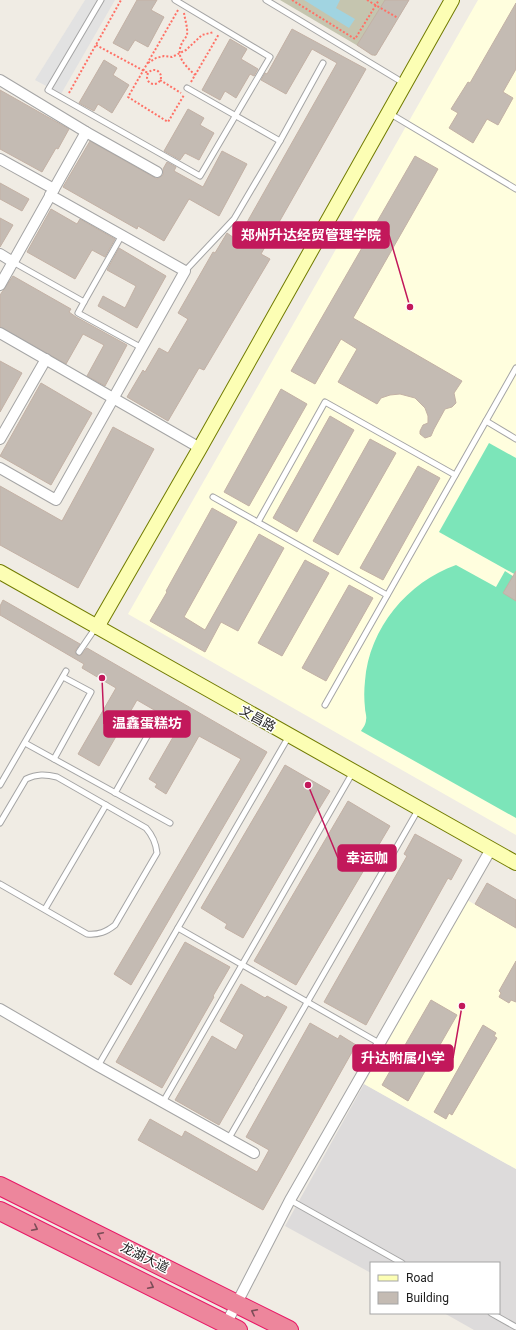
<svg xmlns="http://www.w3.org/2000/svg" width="516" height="1330" font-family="Roboto,'Noto Sans SC',sans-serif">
<rect width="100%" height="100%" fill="#f0ece4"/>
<path fill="#dddbdb" d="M364,1084L516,1169V1330H474L444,1313H499V1263H371V1273L285,1226Z"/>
<g fill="#fffede">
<path d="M478,0H516V835L128,614Z"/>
<path d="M467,900L516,928V1169L364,1084Z"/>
</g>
<path fill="#c5c5af" d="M280,0H409L375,56Z"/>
<g fill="#7ce5b9">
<path d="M489,443L516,458V575L439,532Z"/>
<path d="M456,565L496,587L505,571L516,578V818L361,731C363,728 366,724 366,720C367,716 365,712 365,708C364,699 364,690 365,681C369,628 408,582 456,565Z"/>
</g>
<path fill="#e2e2e2" d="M85,0H115L61,94L35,80Z"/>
<path fill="#a1d4e1" d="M304,0H340L336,8L355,19L349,28Z"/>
<g fill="#c4bbb3" stroke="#c3b1a5">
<path d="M137,0H157L151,10L164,17L148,47L135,40L128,51L113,43Z"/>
<path d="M385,0H409L376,55H372L357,45Z"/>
<path d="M516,3V69L503,92L513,98L498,125L487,119L473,143L449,128L458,113L451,109L468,82L470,83Z"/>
<path d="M292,29L366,69L261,254L270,259L204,370L199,368L168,421L127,397L143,370L145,372L159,348L168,353L188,319L178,313L213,252L215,253L227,233L237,240L337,63L312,49L286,94L261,80L265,73L267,74Z"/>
<path d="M230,39L247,49L241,59L258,69L254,76L250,74L236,98L225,91L220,100L202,90Z"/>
<path d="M104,60L117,68L113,75L129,85L112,113L98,104L94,111L79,103Z"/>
<path d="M0,90L69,129L58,149L56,148L42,172L0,149Z"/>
<path d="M188,109L204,118L200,125L214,133L199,160L185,153L180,160L164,151Z"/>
<path d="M90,141L157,179L163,175V169L167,162L176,167L174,171L203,187L222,151L247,164L219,216L189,199L164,241L138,226L137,229L63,187Z"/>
<path d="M415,156L438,169L353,318L462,381L454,393L456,403L452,407L445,409L434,429L431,436L425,438L420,434V431L423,425L428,423V416L425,408L415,398L400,394L390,395L381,398L377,404L338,382L357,349L341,339L315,384L291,371Z"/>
<path d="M0,183L29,199L22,211L0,199Z"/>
<path d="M51,209L77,224L80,219L115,239L105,257L92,250L75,279L27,252Z"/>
<path d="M0,218L13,225L0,247Z"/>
<path d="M119,248L166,276L137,328L98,306L103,296L125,308L136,286L107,270Z"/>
<path d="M13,276L71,309L69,312L76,317L127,345L105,386L87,376L104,345L83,334L66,364L0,327V295Z"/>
<path d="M0,361L22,373L0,412Z"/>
<path d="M41,383L92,413L51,485L0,456Z"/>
<path d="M281,389L307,404L249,506L224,492Z"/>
<path d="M330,416L354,430L297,532L273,518Z"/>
<path d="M113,427L154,449L78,588L0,545V486L62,521Z"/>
<path d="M370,439L396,453L338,555L313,541Z"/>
<path d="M418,466L440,478L383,580L360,568Z"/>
<path d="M212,508L237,522L184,617L205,630L259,534L284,548L238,631L221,622L205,652L150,621L167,592L166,591Z"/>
<path d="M305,560L329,573L282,656L258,643Z"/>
<path d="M516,571V601L503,593Z"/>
<path d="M349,585L373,598L326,681L302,668Z"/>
<path d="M3,600L80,644L75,651L77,655H81L87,648L267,752L131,985L114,974L241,759L199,736L166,794L155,787L157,784L149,779L180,725L137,700L99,766L78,754L116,688L82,668L84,664L0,615V606Z"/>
<path d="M285,765L330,791L319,809H318L243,938L225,928L227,924L201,908Z"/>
<path d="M348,801L390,826L296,985L254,961Z"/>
<path d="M415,834L462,860L451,880L448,878L366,1025L324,1002L407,856L404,854Z"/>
<path d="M487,883L516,900V928L475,904Z"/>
<path d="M185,942L230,967L213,996L214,997L162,1088L116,1062Z"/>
<path d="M516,961V1002L511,1000L509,1003L499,997L501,993L499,991Z"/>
<path d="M241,984L265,998L267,996L287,1007L219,1125L175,1100L212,1036L236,1050L244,1035L220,1021Z"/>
<path d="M431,1000L457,1015L408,1101L382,1085Z"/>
<path d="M310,1023L338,1039L340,1035L356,1045L263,1210L138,1140L150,1119L182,1137L185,1131L257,1172L269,1150L246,1137Z"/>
<path d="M483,1025L496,1033L494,1036L497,1038L452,1115L449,1113L446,1119L434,1112Z"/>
</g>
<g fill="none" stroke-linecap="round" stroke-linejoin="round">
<g stroke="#a5a5a5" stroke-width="7">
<g id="lane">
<path d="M101,0L48,90L200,176L270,57L175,0"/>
<path d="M266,0L402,82"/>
<path d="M187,88L280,141"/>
<path d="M389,113L516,189"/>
<path d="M13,262L84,302L122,235"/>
<path d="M185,271L234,219L280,141L323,63"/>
<path d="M84,302L78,313L142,348"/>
<path d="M486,421L516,439"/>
<path d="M213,497L387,595"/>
<path d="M258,522L325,402L455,475"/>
<path d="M79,652L92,633"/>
<path d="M325,705L516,368"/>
<path d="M25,743L170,823"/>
<path d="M54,759L91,692L63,677"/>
<path d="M0,785L66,671"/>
<path d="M115,793L149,733"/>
<path d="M0,823L26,779C37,774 45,774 57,777L146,828C153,836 156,843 157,853L115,925C106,932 99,935 87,934L0,884"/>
<path d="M45,909L106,805"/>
<path d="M178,928L379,1043"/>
<path d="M98,1066L289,736"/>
<path d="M163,1102L353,772"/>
<path d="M229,1138L418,810"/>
<path d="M290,1200L402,1263"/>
<path d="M491,1313L516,1327"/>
</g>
</g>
<g stroke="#a5a5a5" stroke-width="12">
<g id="street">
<path d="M0,80L86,132L157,172"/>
<path d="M0,159L54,189"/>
<path d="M0,254L13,262"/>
<path d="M0,285L86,132"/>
<path d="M0,333L200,448"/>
<path d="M0,439L46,359"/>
<path d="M0,468L56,500L185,271L50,195"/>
<path d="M0,1009L98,1066L254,1153"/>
<path d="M224,1328L290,1200L491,849"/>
</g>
</g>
<g stroke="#717b00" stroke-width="16">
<g id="secondary">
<path d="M0,572L516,863"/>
<path d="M97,627L200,448L452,0"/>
</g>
</g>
<g stroke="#e81765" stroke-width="20">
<g id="highway">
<path d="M0,1186L289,1330"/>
<path d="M0,1211L238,1330"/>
</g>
</g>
<g stroke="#ff7166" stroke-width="2" stroke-dasharray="2 2" stroke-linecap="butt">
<path d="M292,0L355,39L379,0"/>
<path d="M367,0L398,18"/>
<path d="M178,10L128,97L168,122L184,95"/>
<path d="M184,13C185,20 188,28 187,35C186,38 183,40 182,43C175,57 185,65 195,75"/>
<path d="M96,45L148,73"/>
<path d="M148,63L156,58L164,56L172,57L186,50L202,35L214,32"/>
<circle cx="154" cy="77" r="7"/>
<path d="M160,80L181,93"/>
<path d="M191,82L219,34"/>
<path d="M69,93L121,0"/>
</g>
<use href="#lane" stroke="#fff" stroke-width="5"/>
<use href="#street" stroke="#fff" stroke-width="10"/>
<use href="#secondary" stroke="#fcfeb4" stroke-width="14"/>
<use href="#highway" stroke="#ed869c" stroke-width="18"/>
</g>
<defs><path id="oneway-chevron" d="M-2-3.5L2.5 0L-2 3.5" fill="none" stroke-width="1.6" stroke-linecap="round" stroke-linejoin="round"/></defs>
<g stroke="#7b4d57">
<use href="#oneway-chevron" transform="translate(35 1228) rotate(27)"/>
<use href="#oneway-chevron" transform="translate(100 1235) rotate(-154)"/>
<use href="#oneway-chevron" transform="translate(151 1286) rotate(27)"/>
<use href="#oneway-chevron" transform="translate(254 1312) rotate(-153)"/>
</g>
<g text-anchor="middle" stroke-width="3" stroke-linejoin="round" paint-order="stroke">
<g font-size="13" fill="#1e1e1e" stroke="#fff">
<text transform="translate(258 718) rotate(29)" y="5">文昌路</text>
<text transform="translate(145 1257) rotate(26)" y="5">龙湖大道</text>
</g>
</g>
<path fill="none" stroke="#c2185b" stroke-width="1.5" d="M410 307L389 235M102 678L104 724M308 785L338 858M462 1006L453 1058"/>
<g fill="#c2185b" stroke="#fff" stroke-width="1.5">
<circle cx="410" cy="307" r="4"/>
<circle cx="102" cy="678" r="4"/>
<circle cx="308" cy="785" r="4"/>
<circle cx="462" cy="1006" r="4"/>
</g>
<g fill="#c2185b" stroke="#c2185b" stroke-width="1.5">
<rect x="233" y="222" width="156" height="26" rx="4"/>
<rect x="104" y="711" width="86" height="26" rx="4"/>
<rect x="338" y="845" width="58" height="26" rx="4"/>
<rect x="353" y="1045" width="100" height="26" rx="4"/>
</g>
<g font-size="14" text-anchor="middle" font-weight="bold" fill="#fff">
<text x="311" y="240">郑州升达经贸管理学院</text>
<text x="147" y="728">温鑫蛋糕坊</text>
<text x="367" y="863">幸运咖</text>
<text x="403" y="1063">升达附属小学</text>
</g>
<rect x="370" y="1262" width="130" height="52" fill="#ffffff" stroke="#a5a5a5"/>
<rect x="378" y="1275" width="20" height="6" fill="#fcfeb4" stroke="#a5a5a5"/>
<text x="406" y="1282" font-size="12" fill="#1e1e1e">Road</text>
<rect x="378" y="1292" width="20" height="12" fill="#c4bbb3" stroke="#a5a5a5"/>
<text x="406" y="1302" font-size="12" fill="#1e1e1e">Building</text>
</svg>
